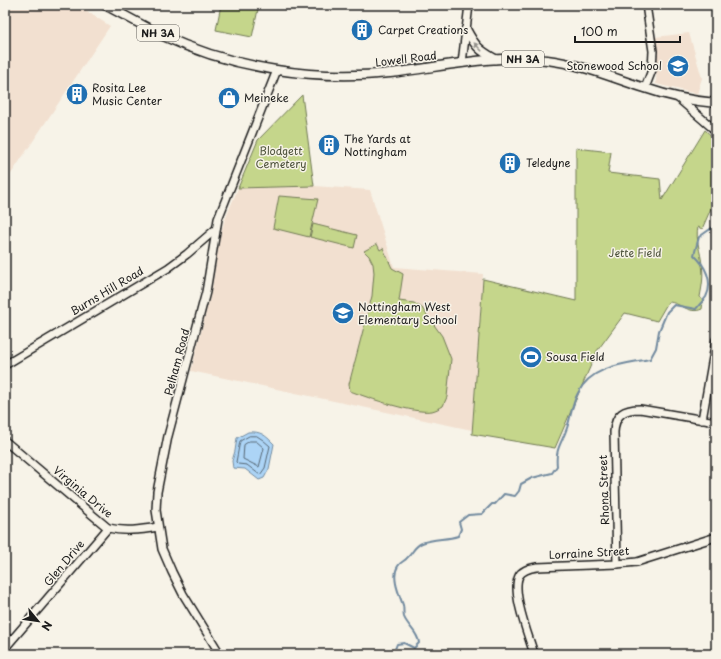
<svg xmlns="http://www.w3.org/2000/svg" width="721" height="659" font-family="'Playpen Sans',sans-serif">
<rect width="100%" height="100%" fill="#f7f3e8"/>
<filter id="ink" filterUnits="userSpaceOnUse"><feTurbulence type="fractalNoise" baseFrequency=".025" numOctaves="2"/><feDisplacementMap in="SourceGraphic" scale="8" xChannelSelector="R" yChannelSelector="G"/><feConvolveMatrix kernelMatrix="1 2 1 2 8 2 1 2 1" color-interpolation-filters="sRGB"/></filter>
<g filter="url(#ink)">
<g fill="#f2e0d0">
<path d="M5,5H77L110,26L5,183Z"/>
<path d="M689,33L702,78L697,94L656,84L657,55L655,37Z"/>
<path d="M314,186L370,190L394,267L483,274L472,430L191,371L212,289L220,237L224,222L238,188Z"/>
</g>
<g fill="#c5d68b" stroke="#707954">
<path d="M221,5H259L252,37L216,30Z"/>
<path d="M302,95L314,186L238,188L258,140Z"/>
<path d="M705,130L716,140V197L702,229L698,227C695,240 701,252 702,265C704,276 702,286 700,297L703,301L702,309C689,315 680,302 668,302L657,321L625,313L597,351L555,448L472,434L483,279L576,301V148L611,152L608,173L660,179L662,200Z"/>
<path d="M279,196L318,199L309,237L273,228Z"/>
<path d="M313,224L357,235L354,248L310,237Z"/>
<path d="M377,244L380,250L383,248L392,268L403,274L399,301L414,303L422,308L442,336L451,359L447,397L443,406C440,408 436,410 432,411C413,414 369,398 350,391L349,384L372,296L374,273L373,264L369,256L364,251Z"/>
</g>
<path fill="#acd4f6" stroke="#728a9f" d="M248,432C261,431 265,435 274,444L269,469L264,478L259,480L245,469L233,468L232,461L235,451L237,438Z"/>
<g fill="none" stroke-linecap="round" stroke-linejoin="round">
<g stroke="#566673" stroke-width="1">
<path d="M257,436L263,440L270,446L265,468L260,475L247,465L238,464L236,462L240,441L249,436Z"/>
<path d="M250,441H256L264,448L259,467L243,459L244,445Z"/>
</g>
<path stroke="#728a9f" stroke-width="2" d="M396,654L395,649L397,644L404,643L414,648L419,643C418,632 408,627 404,617C403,613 404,609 403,605C399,594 391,577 398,566C400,562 405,561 407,558C413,553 414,546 422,543C434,538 446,540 458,536L461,529L459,522L468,515L482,514L492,504H495L504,494L515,496L519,491L521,484L532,478L552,473L557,466C555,448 562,443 567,428C571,416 572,404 578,393C591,366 624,364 650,359L656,348L659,331L667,312L674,305L696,309C699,305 703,301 706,297C714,282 705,265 694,255L699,237L716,225"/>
<g stroke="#1c1c1c" stroke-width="10">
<g id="minor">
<path d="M462,63L469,5"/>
<path d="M645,88L652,70L653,51L646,5"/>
<path d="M678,98L716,131"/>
<path d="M5,365L168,268L187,254L216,229"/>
<path d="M702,420L716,340"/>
<path d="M5,441L108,528C125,532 140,530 158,527"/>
<path d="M617,564L614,432C615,414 624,409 640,409L716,422"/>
<path d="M5,648L108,528"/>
<path d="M220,654L183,594L172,572L162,549L156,510L157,492L168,436L206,292L218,219L277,70"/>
<path d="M534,654C529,637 511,592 519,576C522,570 530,568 537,567L617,564L637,562L716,537"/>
</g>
</g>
<g stroke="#1c1c1c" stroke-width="11">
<g id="major">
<path d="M105,5C124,15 142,25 161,35C232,68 312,81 390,73C442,67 494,54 547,60C581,64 613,78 645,88C668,96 692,101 716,103"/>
<path d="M466,29C475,46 479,50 495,59"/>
</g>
</g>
<use href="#minor" stroke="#f7f3e8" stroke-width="7"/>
<use href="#major" stroke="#f7f3e8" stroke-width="8"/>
</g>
<defs><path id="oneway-solid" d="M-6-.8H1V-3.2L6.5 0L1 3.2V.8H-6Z"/></defs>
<use fill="#94928c" href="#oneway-solid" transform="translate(478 47) rotate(-134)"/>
</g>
<defs>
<g id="building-disc" transform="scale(1.15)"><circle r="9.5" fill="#1f6fb2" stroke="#f7f3e8"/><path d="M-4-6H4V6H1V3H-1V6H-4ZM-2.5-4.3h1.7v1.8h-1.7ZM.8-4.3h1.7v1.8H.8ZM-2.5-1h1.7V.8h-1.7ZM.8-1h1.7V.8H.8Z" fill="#fff"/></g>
<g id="school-disc" transform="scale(1.15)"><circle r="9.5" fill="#1f6fb2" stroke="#f7f3e8"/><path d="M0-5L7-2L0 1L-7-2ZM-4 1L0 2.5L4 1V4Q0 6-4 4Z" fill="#fff"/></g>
<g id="shop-disc" transform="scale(1.15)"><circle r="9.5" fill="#1f6fb2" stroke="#f7f3e8"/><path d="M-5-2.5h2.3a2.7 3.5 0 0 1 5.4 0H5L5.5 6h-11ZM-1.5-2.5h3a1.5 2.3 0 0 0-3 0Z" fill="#fff"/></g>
<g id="stadium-disc" transform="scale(1.15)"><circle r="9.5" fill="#1f6fb2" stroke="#f7f3e8"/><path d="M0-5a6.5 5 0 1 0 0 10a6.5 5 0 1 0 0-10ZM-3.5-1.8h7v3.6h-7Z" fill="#fff"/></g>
</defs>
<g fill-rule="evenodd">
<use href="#building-disc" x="362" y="30"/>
<use href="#school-disc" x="678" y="66"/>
<use href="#building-disc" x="77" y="94"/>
<use href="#shop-disc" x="229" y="98"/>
<use href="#building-disc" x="329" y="145"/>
<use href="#building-disc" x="510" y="163"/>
<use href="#school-disc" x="343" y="313"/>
<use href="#stadium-disc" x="531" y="357"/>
</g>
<g text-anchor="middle" stroke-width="3" stroke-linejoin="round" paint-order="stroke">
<g fill="#f7f3e8" stroke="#5e5c59" stroke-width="1">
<rect x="137" y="25" width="42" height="16" rx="3"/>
<rect x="502" y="51" width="42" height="16" rx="3"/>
</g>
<g font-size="10" font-weight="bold" fill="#1c1c1c">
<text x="158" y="37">NH 3A</text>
<text x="523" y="63">NH 3A</text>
</g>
<g font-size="11" fill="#1c1c1c" stroke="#f7f3e8" text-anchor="start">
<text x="378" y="34">Carpet Creations</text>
<text x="662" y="70" text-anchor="end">Stonewood School</text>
<text x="92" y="92">Rosita Lee<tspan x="92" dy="13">Music Center</tspan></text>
<text x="244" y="102">Meineke</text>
<text x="344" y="143">The Yards at<tspan x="344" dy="13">Nottingham</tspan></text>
<text x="526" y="167">Teledyne</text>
<text x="358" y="311">Nottingham West<tspan x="358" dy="13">Elementary School</tspan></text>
<text x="546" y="361">Sousa Field</text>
</g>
<g font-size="11" fill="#1c1c1c" stroke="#f7f3e8">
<text transform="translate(406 59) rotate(-7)" y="4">Lowell Road</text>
<text transform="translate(107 291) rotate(-31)" y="4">Burns Hill Road</text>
<text transform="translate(177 362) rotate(-75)" y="4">Pelham Road</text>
<text transform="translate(604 490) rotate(-92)" y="4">Rhona Street</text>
<text transform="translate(83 492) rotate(40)" y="4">Virginia Drive</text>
<text transform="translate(589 553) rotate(-3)" y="4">Lorraine Street</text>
<text transform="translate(64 563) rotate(-50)" y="4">Glen Drive</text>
</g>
<g font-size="11" fill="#4f543d" stroke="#f7f3e8">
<text x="281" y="155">Blodgett<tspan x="281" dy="13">Cemetery</tspan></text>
<text x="635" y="257">Jette Field</text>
</g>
</g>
<rect width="721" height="659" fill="none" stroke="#f7f3e8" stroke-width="20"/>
<rect x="10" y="10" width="701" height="639" fill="none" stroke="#1c1c1c" stroke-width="1.5" filter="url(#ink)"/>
<g transform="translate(38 621) rotate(119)" stroke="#f7f3e8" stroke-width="3" paint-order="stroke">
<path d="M0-3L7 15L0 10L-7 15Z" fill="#1c1c1c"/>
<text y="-6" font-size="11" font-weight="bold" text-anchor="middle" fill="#1c1c1c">N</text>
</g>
<path d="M575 36v6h105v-6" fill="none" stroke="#1c1c1c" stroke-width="2"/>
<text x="581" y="36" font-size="12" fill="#1c1c1c" stroke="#f7f3e8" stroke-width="3" paint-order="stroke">100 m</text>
</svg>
